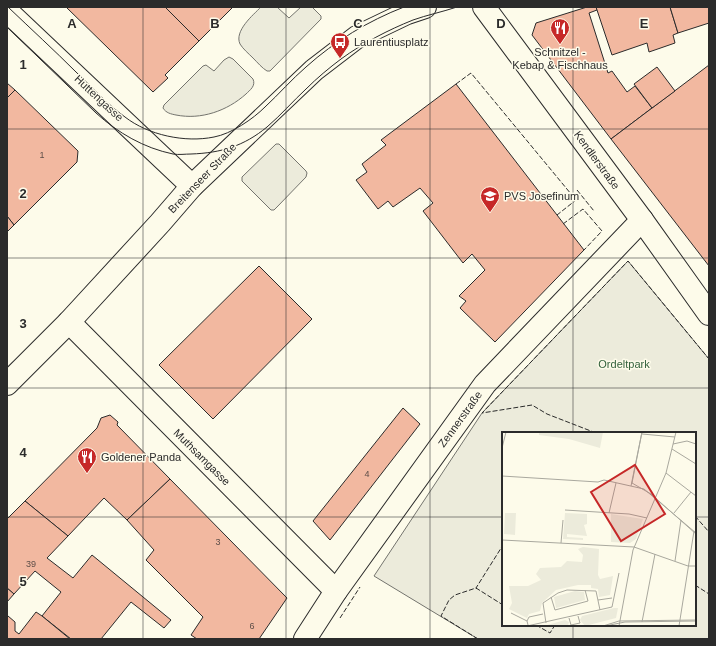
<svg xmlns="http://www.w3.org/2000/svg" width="716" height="646" font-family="Arial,sans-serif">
<rect width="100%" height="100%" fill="#fdfbea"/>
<g fill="#ecebdb" stroke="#74746e" fill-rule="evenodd">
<path d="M261,7H277L289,18L301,7H312L321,16V19L270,71H267C262,68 258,63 253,58C249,54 243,49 240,44C234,31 253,15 261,7Z"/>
<path d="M229,57L233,59L253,79C256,86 250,90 246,94C227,111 201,120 176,115C171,114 166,113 163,108L164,105L203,66L206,65L214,71L224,60Z"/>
<path d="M276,144H279L306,171L307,173L306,177L277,207L274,210H271L242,181V177Z"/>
<path d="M628,261L709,359V639H478L374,576L482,413ZM503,433H695V625H503Z"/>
</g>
<g fill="#f2b8a0" stroke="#2b2b2b">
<path d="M66,7H165L199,41L165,75L168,78L153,92Z"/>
<path d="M165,7H233L199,41Z"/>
<path d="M587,7H596L597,10L589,13L608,73L612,71L627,92L635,86L652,108L611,139L532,35L536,23Z"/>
<path d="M596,7H670L678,33L673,35L675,43L649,52L647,43L612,55Z"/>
<path d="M670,7H709V23L678,33Z"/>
<path d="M709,65V266L611,139Z"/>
<path d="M657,67L675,91L652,108L634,84Z"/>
<path d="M7,83L15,90L7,98Z"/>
<path d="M456,84L584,250L495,342L460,308L466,301L459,296L485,270L472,254L463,263L423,211L433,203L420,188L393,207L388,201L378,209L356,180L367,172L362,164L386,145L381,140Z"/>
<path d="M15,90L78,151L77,162L14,225L7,216V98Z"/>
<path d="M7,216L14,225L7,232Z"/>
<path d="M259,266L312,319L213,419L159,365Z"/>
<path d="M403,408L420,424L330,540L313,521Z"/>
<path d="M110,415L118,422L117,425L170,479L127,520L104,498L68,536L25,501L97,428L101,418Z"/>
<path d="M170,479L287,598L259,639H197L191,635L203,617L146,560L154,550L127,520Z"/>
<path d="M25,501L68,536L47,558L73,578L92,555L171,620L164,628L131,602L101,639H71L42,616L61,592L35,571L14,594L7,588V519Z"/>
<path d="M7,588L14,594L7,602Z"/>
<path d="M36,612L42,616L70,639H7V616H8L15,622V631L19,634Z"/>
</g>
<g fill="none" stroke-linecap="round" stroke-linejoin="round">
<g stroke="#2b2b2b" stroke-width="24">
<g id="street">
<path d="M69,322L336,591"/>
<path d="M305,639L336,591L485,384L642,220"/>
</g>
</g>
<g stroke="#2b2b2b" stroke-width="24">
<g id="secondary">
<path d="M484,7L642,220L709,314"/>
<path d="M7,11L192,186"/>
<path d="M7,384L69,322L160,223L192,186L314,70L357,37L407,13L425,7"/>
</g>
</g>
<use href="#street" stroke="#fdfbea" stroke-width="22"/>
<use href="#secondary" stroke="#fdfbea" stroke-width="22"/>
<g stroke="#2b2b2b" stroke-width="1">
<path d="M8,7C31,29 54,50 76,72C92,87 107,104 125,117C148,135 185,143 214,137C231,134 253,119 265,107C279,94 292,79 306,67C335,41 368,21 404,7"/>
<path d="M7,27L96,113C118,133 144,148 173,154C179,155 185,154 191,154C221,153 244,146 267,127C281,115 293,101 306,89C317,78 329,68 341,59C363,43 388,30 413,20C427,15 442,12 457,7"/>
</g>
<g stroke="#2b2b2b" stroke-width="1" stroke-dasharray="5 2" stroke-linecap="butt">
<path d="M456,84L471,73L576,200L557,215"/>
<path d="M577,190L594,211"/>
<path d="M563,224L583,209L602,231L584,250"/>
<path d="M596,433L547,414L532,405L482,413L628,261L709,359"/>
<path d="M695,516L709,532"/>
<path d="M695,585L709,594"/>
<path d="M477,589L476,588L503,545"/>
<path d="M340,618L360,587"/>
<path d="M536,625L550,633L555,625"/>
<path d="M478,639L441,616L449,600L455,595L476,588L503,605"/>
</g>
</g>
<path fill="none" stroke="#2b2b2b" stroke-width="1" stroke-opacity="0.55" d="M143,7V639M286,7V639M430,7V639M573,7V433M7,129H709M7,258H709M7,388H709M7,517H503M695,517H709M573,625V639"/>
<defs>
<g id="restaurant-pin" transform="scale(1)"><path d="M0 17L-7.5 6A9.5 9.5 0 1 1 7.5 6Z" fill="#c62828" stroke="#fdfbea"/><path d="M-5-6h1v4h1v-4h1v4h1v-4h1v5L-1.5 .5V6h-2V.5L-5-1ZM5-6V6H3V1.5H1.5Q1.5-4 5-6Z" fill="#fff"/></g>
<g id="bus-pin" transform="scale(1)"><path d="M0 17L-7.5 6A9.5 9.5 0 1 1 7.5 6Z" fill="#c62828" stroke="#fdfbea"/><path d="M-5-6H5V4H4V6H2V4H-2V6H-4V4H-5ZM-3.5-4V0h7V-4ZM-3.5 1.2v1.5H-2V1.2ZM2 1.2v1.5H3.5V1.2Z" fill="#fff"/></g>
<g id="school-pin" transform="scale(1)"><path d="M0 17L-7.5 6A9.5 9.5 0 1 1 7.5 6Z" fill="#c62828" stroke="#fdfbea"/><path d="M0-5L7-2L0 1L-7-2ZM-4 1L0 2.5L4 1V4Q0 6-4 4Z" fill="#fff"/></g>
</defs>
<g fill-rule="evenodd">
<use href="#restaurant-pin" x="560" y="28"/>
<use href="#bus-pin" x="340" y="42"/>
<use href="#school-pin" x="490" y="196"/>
<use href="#restaurant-pin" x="87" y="457"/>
</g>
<g text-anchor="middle" stroke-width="3" stroke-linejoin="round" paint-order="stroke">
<g font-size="9" fill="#5d4e48">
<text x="42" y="158">1</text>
<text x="367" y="477">4</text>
<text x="218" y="545">3</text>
<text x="31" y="567">39</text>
<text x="252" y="629">6</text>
</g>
<g font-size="11" fill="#2b2b2b" stroke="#fdfbea" text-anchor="start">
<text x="354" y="46">Laurentiusplatz</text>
<text x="560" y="56" text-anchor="middle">Schnitzel -<tspan x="560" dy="13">Kebap &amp; Fischhaus</tspan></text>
<text x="504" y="200">PVS Josefinum</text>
<text x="101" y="461">Goldener Panda</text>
</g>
<g font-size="11" fill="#2b2b2b" stroke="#fdfbea">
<text transform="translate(99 98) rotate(43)" y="4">Huttengasse</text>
<text transform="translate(597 160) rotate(54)" y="4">Kendlerstraße</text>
<text transform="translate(202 178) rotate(-46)" y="4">Breitenseer Straße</text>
<text transform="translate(460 419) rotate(-54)" y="4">Zennerstraße</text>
<text transform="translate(202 457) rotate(45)" y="4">Muthsamgasse</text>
</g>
<g font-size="11" fill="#34623c" stroke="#fdfbea">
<text x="624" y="368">Ordeltpark</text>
</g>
</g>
<g transform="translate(502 432)">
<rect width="194" height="194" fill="#fdfbea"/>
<path d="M37,0H101L98,16L67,7L37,3ZM3,81H14L13,103L2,102ZM63,81L85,82V92L82,93L85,104L65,102V105L81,106V108L61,107ZM109,82L141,87L134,107L128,111L109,110ZM81,115L97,117L96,143L98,147L111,144L108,163L97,165L96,157L89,156V153H76L54,158L40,171L38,179L27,182L25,186L7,177L10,171L7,154H26L39,148L34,142L38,136L59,135L65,129L80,130L81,123L76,117ZM73,159L82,160L83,168L54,176L52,165ZM112,176H116L114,186L83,194L78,188L80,184ZM63,188L67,190L66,194H42Z" fill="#ecebdb"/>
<path fill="none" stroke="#a9a89e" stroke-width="1" d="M140,0L130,51L149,62L194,102M140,2L173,5M171,12L185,9L194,12M0,16L4,0M170,17L194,32M164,41L194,64M0,44L96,50L102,48L142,57L194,101M129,54L140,0M63,78L127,82L145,86M107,81L114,51M172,81L189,60M0,108L132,115L186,134H194M59,111L61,88M173,129L179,88M49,165L53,178L86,169L83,158M96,168L110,166M9,181L25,189L26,193M67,186L69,193L78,191L76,184M25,189L27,185L41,182M140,190L153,122M44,191L41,171L56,161L65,158L94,159L98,178M25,194L110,175L117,141M101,194L117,189L194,188M103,194L123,190L194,189M117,194L131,118L164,41L174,0M177,194L192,99"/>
<path fill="#c62828" fill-opacity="0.15" stroke="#c62828" stroke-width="2" d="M133,33L163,82L119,109L89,60Z"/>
<rect width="194" height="194" fill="none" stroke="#2b2b2b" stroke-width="2"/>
</g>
<g font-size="13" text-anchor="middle" font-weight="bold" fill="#2b2b2b" stroke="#fdfbea" stroke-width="3" stroke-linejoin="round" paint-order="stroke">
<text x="72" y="28">A</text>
<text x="215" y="28">B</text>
<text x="358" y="28">C</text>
<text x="501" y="28">D</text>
<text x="644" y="28">E</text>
<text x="23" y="69">1</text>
<text x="23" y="198">2</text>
<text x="23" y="328">3</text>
<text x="23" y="457">4</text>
<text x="23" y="586">5</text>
</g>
<rect width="716" height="646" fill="none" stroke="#2b2b2b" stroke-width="16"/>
</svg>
